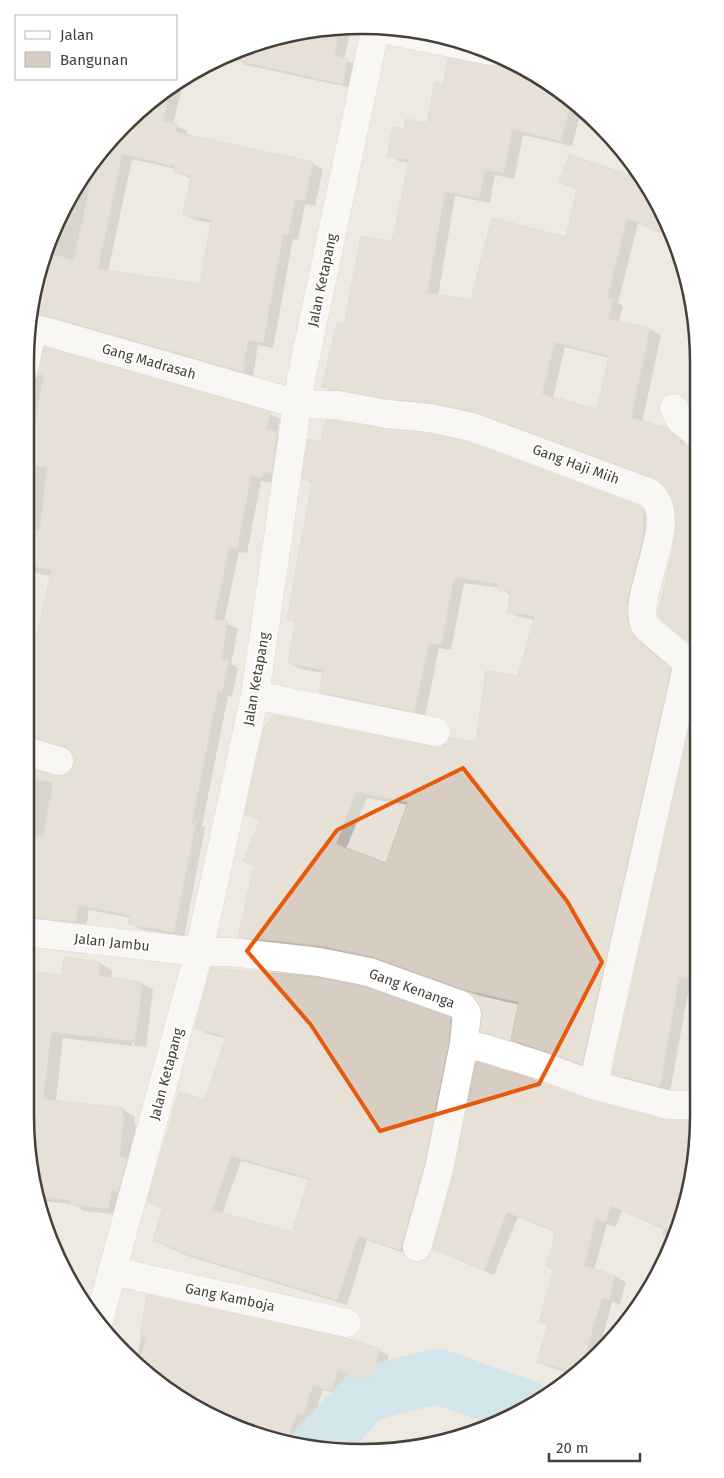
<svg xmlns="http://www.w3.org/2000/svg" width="724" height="1478" font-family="'Fira Sans',sans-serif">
<rect width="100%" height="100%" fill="#f4f0e9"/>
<path fill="#e7e1d8" d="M362,25L491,51L567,95L630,157L673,233L696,318L699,1116L692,1182L673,1245L615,1338L567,1383L511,1418L406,1450L296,1446L233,1427L175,1396L95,1321L43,1225L25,1116V362L32,296L51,233L82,175L124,124L175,82L233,51L297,31Z"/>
<g fill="#0003" fill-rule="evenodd">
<path d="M352,26L344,59L357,66L352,88L246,65L236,59L239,49L297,31Z"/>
<path d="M449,60L552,86L567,95L582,109L572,146L523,135L514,179L495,175L490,203L455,196L438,296L472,302L567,239L578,190L560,181L627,176L632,161L673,233L675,239L638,223L618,303L623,306L619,322L650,329L661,335L642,423L666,429L678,436L689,448L697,450V647L661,617L659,613L678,523L673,496L662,482L489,418L445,408L401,404L334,392L323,386L345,326L395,234L409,163L399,161L389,155L405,131L428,124L444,85ZM565,347L610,358L598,411L553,398Z"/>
<path d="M173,83L182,88L173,124L187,131L186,135L313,164L323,169L315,206L305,204L298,240L293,239L273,348L258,345L253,377L56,320L45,321L28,333L32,296L51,233L82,175L124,124ZM132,159L176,169L175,172L192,179L185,214L195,220L212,223L201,286L108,271Z"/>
<path d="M41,369L270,414L280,419L277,433L287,439L272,483L261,481L247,553L239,552L224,622L238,629L231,664L238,668L232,697L228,696L202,826L205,828L184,937L140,929L130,923L131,918L89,910L86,927L25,920V767L54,777L62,778L70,774L75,766L76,758L72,750L41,741H33L25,745V633L38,636L52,576L25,571V381H31L38,376Z"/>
<path d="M304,478L639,507L651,514L638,626L646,646L681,676L592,1069L523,1046L513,1040L520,1005L477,995L384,962L332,952L250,943L240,937L255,867L244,860L261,821L246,814L433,749L477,743L519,677L535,620L519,617L509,611L511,595L500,588L464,583L451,650L439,648L425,717L331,698L320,691L323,673L300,669L289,663L297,624L289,619L313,484ZM367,798L408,805L387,864L346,849Z"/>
<path d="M697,698L698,938L670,1092L624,1079L613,1073Z"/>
<path d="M100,963L112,970L111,979L141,983L153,990L146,1047L134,1046L142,987H139L132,1046L63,1038L56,1101L122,1109L135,1117L134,1124L136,1125L131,1163L121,1215L84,1211L75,1205L39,1200L25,1116V972L63,976Z"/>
<path d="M450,1019L460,1025L410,1255L367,1240L347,1305L188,1256L154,1241L163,1209L149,1201L206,1102L227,1039L206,1033L196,1027ZM241,1161L310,1180L292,1234L222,1214Z"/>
<path d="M589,1101L665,1121L698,1122L692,1182L674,1242L662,1235L664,1229L622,1211L615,1227L607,1224L594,1270L615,1276L626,1282L620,1304L612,1302L598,1355L576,1375L549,1367L539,1361L548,1326L540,1321L554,1270L547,1266L556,1238L555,1232L518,1217L494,1275L434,1249Z"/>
<path d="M148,1296L379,1350L389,1356L380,1385L348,1375L341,1395L323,1390L313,1420L308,1418L299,1447L296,1446L233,1427L175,1396L137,1361Z"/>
</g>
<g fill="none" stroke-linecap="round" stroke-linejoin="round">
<path stroke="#a9d7ed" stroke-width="55" d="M317,1447L367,1394L437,1376L527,1408"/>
</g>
<g fill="#d8cdc2" stroke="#cfc2b3" fill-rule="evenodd">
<path d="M340,27L334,55L348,59L342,84L222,57L233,51L297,31Z"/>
<path d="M448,58L494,66L536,77L572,100L561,141L512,129L504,173L485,170L479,198L445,191L427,293L471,300L492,218L566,237L577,189L559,182L569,155L641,179L673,233L675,239L627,218L607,298L613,299L608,319L650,328L631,418L667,428L680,439L679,444L697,449V639L695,648L660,618L658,613L674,544L676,520L672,497L656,479L475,412L433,403L389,399L322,387L337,323L344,325L361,236L391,241L394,234L409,160L387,156L393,127L404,129L406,119L427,123L435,82L443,84ZM555,342L609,356L597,409L542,394Z"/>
<path d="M171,85L163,121L177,124L175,132L313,162L305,201L295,199L288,235L283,234L263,343L248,340L243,372L45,315L29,318L32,296L43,257L53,260L54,255L74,260L96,157L124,124ZM122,154L175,166L174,172L191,176L183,215L211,220L200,284L98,269Z"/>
<path d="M44,347L271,412L266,429L277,432L272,473L264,472L262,478L251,476L237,548L229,547L214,619L228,622L221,659L229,661L222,692L218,691L191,827L196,821L174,932L128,924L130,915L79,905L76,922L25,917V834L43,837L53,782L27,778L26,768L62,776L70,772L74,765V757L70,750L64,746L25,736V632L37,635L52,569L25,565V528L40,530L47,467L27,464L44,375L37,374Z"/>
<path d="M326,420L428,433L468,442L640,506L644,511L643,537L628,595L627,619L635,638L671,669L582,1064L511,1040L519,1002L465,990L372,957L321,946L238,937L254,866L243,861L260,820L245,814L264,728L274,715L433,747H441L450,737L476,742L486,671L518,676L535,616L507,612L511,591L498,590L499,584L454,577L441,645L429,643L414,712L319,692L323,670L288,663L296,621L287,620L312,481L302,479L308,439L321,441ZM356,792L408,802L386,863L336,844Z"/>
<path d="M697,692L698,981L679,977L660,1086L612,1074Z"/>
<path d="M64,957L100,962L98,976L141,982L134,1041L51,1032L43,1099L123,1108L122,1116L124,1117L119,1157L127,1159L118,1192L111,1190L109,1209L71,1204V1200L38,1196L25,1116V971L62,975Z"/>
<path d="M211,968L317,977L365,987L451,1018L449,1042L424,1165L400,1250L358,1236L337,1300L177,1251V1249L153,1241L163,1207L147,1202L179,1092L205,1100L226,1037L195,1028ZM231,1156L309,1178L292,1232L212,1210Z"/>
<path d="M476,1062L537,1081L589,1100L665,1120L699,1121L692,1182L677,1233L611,1206L605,1222L596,1219L584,1266L615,1275L609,1299L602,1297L587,1349L591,1350L586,1366L578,1373L537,1362L548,1324L539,1322L554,1268L546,1266L555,1238H553L554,1231L507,1212L484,1270L433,1249L454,1172Z"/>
<path d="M147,1295L345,1338L380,1349L370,1380L338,1370L331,1391L313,1385L303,1415L296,1413L286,1443L233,1427L175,1396L138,1362L147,1337L140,1336Z"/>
</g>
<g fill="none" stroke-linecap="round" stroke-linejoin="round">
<g stroke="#c2b9af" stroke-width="29">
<g id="minor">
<path d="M376,28L491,51"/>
<path d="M25,365L31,335L41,330L298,404L338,405L387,414L430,418L472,427L650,493C683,520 628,600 646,627L688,663L697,668"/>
<path d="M674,408L680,420L696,432"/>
<path d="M255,695L436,732"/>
<path d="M25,751L59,761"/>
<path d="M25,932L199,952H230L319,962L369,972L461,1005L467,1013L464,1044L484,1048L542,1066L593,1085L669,1105H699"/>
<path d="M593,1085L688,663"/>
<path d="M417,1247L439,1169L464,1044"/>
<path d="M112,1271L347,1323"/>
<path d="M98,1324L199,952L255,695L301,379L376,26"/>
</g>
</g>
<use href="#minor" stroke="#fff" stroke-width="28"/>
</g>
<path d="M0 0H724V1478H0ZM463,768L567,901L602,962L539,1084L380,1131L311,1025L247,951L337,830Z" fill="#f4f0e9" fill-opacity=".55" fill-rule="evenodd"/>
<path fill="none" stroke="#e8590c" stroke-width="4" stroke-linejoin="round" d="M463,768L567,901L602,962L539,1084L380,1131L311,1025L247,951L337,830Z"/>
<g text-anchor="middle" stroke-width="4" stroke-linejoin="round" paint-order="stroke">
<g font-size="14" fill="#474038" stroke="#fff">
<text transform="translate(322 280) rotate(-78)" y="5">Jalan Ketapang</text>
<text transform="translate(149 361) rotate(16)" y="5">Gang Madrasah</text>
<text transform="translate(576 464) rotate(20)" y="5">Gang Haji Miih</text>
<text transform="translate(256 679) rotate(-80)" y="5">Jalan Ketapang</text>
<text transform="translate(112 942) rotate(6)" y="5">Jalan Jambu</text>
<text transform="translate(412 988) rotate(20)" y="5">Gang Kenanga</text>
<text transform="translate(166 1074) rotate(-75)" y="5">Jalan Ketapang</text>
<text transform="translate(230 1297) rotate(12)" y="5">Gang Kamboja</text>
</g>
</g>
<path d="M0 0H724V1478H0ZM362 34H362A328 328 0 0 1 690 362V1116A328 328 0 0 1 362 1444H362A328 328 0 0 1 34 1116V362A328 328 0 0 1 362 34Z" fill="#fff" fill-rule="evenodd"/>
<path fill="none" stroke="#474038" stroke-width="2.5" d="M362 34H362A328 328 0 0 1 690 362V1116A328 328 0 0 1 362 1444H362A328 328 0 0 1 34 1116V362A328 328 0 0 1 362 34Z"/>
<rect x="15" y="15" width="162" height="65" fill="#ffffff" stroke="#b5b3af"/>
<rect x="25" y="31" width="25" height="8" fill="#ffffff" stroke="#b5b3af"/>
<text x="60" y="40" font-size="15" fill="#474038">Jalan</text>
<rect x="25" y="52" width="25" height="15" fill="#d8cdc2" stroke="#b5b3af"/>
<text x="60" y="65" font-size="15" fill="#474038">Bangunan</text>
<path d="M549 1453v8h91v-8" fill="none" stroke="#474038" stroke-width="2.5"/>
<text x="556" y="1453" font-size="15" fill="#474038" stroke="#ffffff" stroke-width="4" paint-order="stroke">20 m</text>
</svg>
